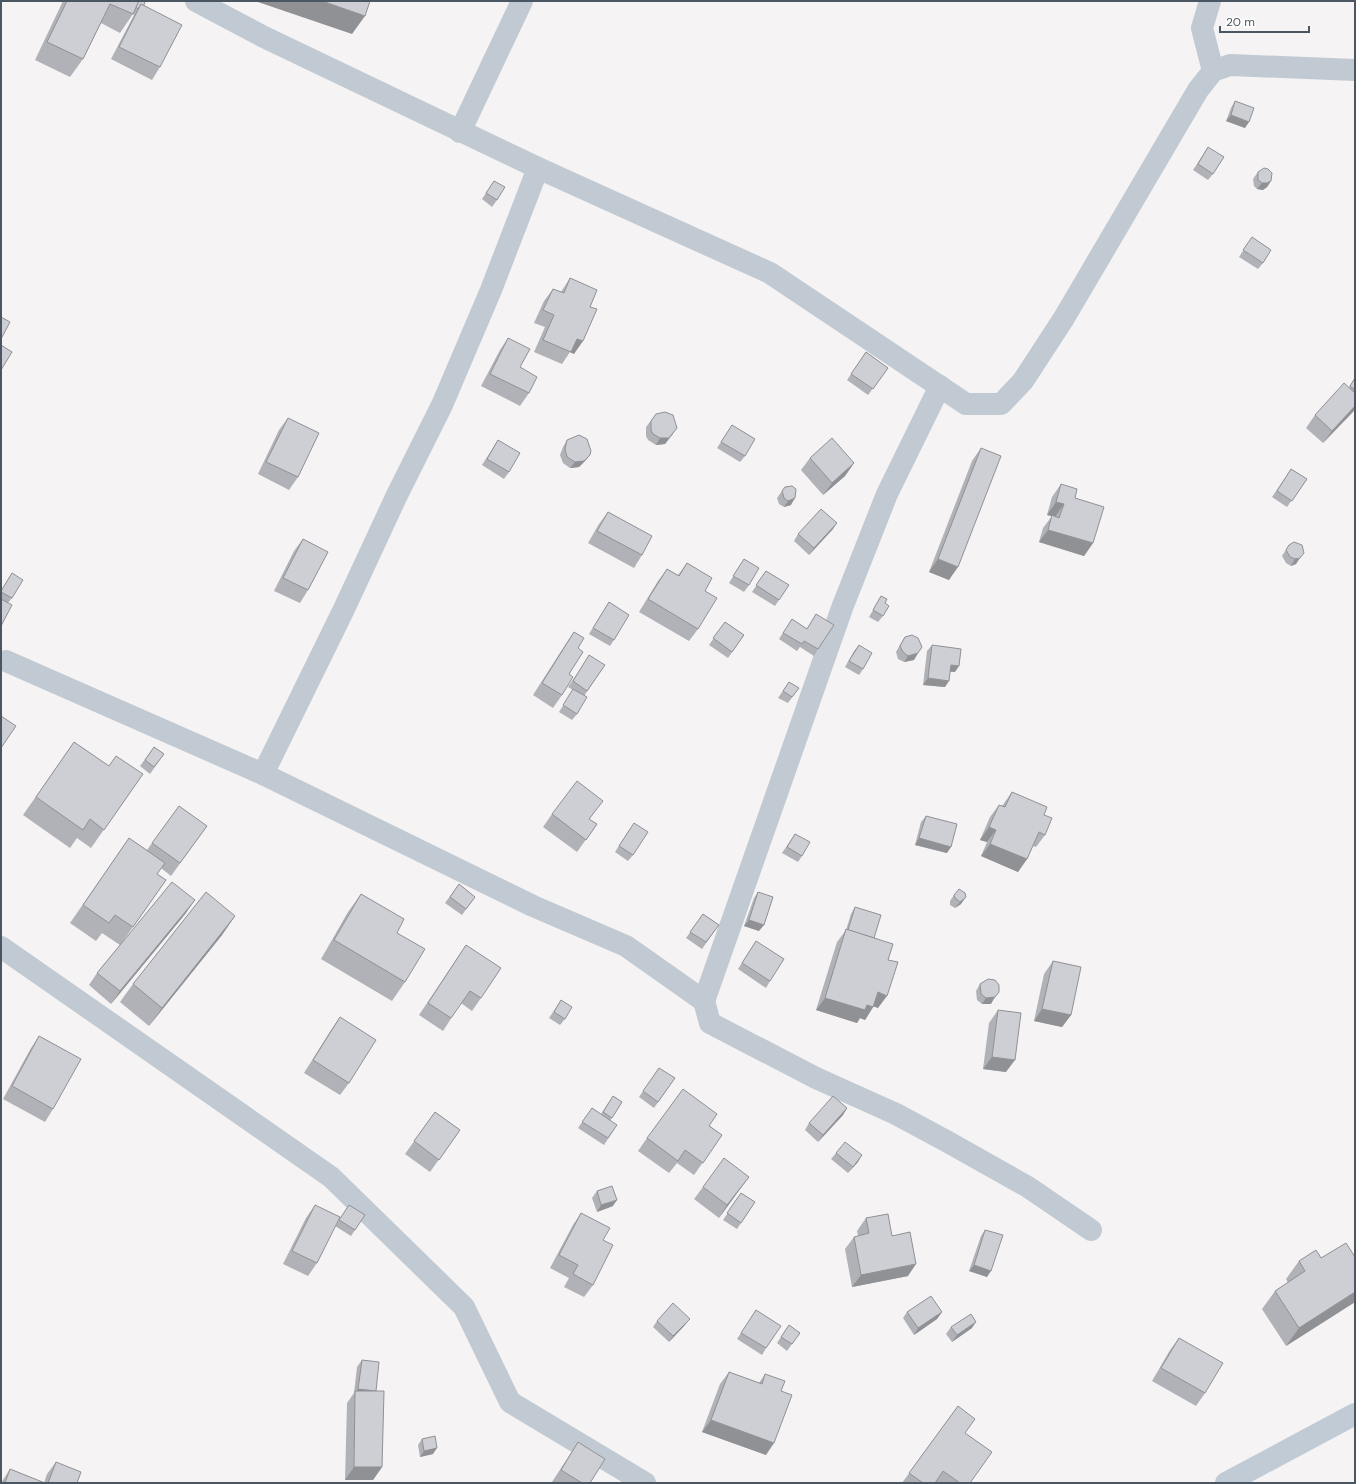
<svg xmlns="http://www.w3.org/2000/svg" width="1356" height="1484" font-family="'DM Sans',sans-serif">
<rect width="100%" height="100%" fill="#f5f3f3"/>
<g fill="none" stroke-linecap="round" stroke-linejoin="round">
<g stroke="#c1cad2" stroke-width="22">
<path d="M196,1L264,37L538,168L491,290L442,405L397,495L344,609L263,774L533,906L626,946L704,1001L710,1023L816,1078L896,1114L948,1142L1028,1187L1091,1230"/>
<path d="M1210,1L1202,28L1213,71"/>
<path d="M460,132L522,1"/>
<path d="M538,168L770,273L966,404H1001L1023,381L1064,318L1198,90L1213,71L1230,65L1355,70"/>
<path d="M6,661L263,774"/>
<path d="M1,947L331,1177L464,1307L510,1402L645,1483"/>
<path d="M704,1001L842,608L887,494L940,386"/>
</g>
<path stroke="#c1cbd6" stroke-width="22" d="M1226,1483L1355,1414"/>
</g>
<g fill="#b0b2b7">
<path d="M63,1H143L160,67L152,80L111,59L134,15L133,14L120,33L101,23L83,59L70,77L35,60Z"/>
<path d="M1235,101L1245,128L1226,121L1231,108Z"/>
<path d="M1208,147L1213,174L1208,180L1193,170Z"/>
<path d="M1258,172L1271,181L1267,187L1263,190L1257,189L1254,186L1253,179Z"/>
<path d="M494,181L497,200L492,207L482,199Z"/>
<path d="M1252,237L1263,263L1258,269L1239,257Z"/>
<path d="M570,278L590,307L574,354L570,352L562,364L534,352L545,327L534,323L544,301L553,289L561,292Z"/>
<path d="M508,338L520,367L529,393L520,406L481,386L500,350Z"/>
<path d="M866,352L888,368L868,395L847,380Z"/>
<path d="M1355,378V409L1323,443L1306,428L1315,415L1349,387Z"/>
<path d="M656,414L673,434L665,444L656,445L648,440L646,436V427Z"/>
<path d="M288,418L298,477L289,490L258,474L279,430Z"/>
<path d="M732,425L745,456L740,462L717,448Z"/>
<path d="M498,440L509,472L504,479L482,465Z"/>
<path d="M567,440L590,455L585,461L579,467L570,468L563,463L560,455L563,447Z"/>
<path d="M981,448L949,580L929,572L972,461Z"/>
<path d="M810,458L854,463L845,476L823,495L801,470Z"/>
<path d="M1291,469L1307,479L1287,507L1272,497Z"/>
<path d="M1061,484L1093,543L1084,556L1039,542L1043,528L1052,516L1047,515L1052,497Z"/>
<path d="M785,487L791,505L784,507L779,504L777,498Z"/>
<path d="M608,512L642,555L634,568L588,543L599,524Z"/>
<path d="M833,529L809,555L794,541L798,534Z"/>
<path d="M303,539L308,590L300,603L274,591L294,551Z"/>
<path d="M1289,545H1302L1296,564L1291,566L1286,563L1282,556Z"/>
<path d="M744,559L749,585L744,592L729,583Z"/>
<path d="M687,563L705,591L698,629L689,641L639,612L658,581L667,569L678,575Z"/>
<path d="M766,571L779,600L775,606L752,592Z"/>
<path d="M12,573V598L8,603L1,626V591Z"/>
<path d="M881,596L885,603L883,616L878,622L869,617Z"/>
<path d="M609,602L614,640L610,646L589,634Z"/>
<path d="M816,614L818,649L814,656L800,647L797,651L779,639L792,619L807,629Z"/>
<path d="M725,622L744,635L728,658L709,645Z"/>
<path d="M574,632L578,648L562,695L553,708L533,695L565,645Z"/>
<path d="M905,637L918,653L914,660L904,662L898,659L896,652L901,643Z"/>
<path d="M859,645L863,669L859,675L845,667L854,651Z"/>
<path d="M932,645L955,672H950L945,687L923,685L927,651Z"/>
<path d="M585,662L605,665L584,696L577,714L572,720L559,712L573,690L568,687Z"/>
<path d="M789,682L799,688L788,703L778,698Z"/>
<path d="M74,742L109,766L143,774L91,848L77,838L70,848L23,815Z"/>
<path d="M154,747L164,754L150,774L140,766Z"/>
<path d="M1012,792L1044,815L1045,835L1036,847L1033,846L1027,859L1018,872L981,856L987,842L980,840L990,817L999,805L1002,806Z"/>
<path d="M594,813L589,819L597,824L577,852L543,827L552,814Z"/>
<path d="M926,816L947,853L915,845L921,822Z"/>
<path d="M207,826L171,876L161,868L157,874L166,880L123,941L186,913L111,1004L89,985L97,973L120,945L102,933L96,941L70,923L129,838L147,850L152,843Z"/>
<path d="M629,830L633,855L628,861L615,852Z"/>
<path d="M795,834L802,856L798,862L782,853Z"/>
<path d="M459,884L475,897L462,915L445,903Z"/>
<path d="M758,892L759,931L744,926L754,898Z"/>
<path d="M361,894L397,933L405,982L392,1001L321,959L348,912Z"/>
<path d="M954,895L961,904L955,908L950,905V901Z"/>
<path d="M855,907L888,960L878,1008L874,1006L865,1020L860,1018L857,1023L816,1010L837,942L846,930L851,914Z"/>
<path d="M703,914L719,925L702,949L686,938Z"/>
<path d="M235,916L222,935L149,1026L120,1002L133,984Z"/>
<path d="M466,945L481,998L472,1011L461,1003L443,1031L419,1015Z"/>
<path d="M752,947L770,981L766,988L738,969Z"/>
<path d="M1053,961L1071,1015L1062,1027L1034,1021L1044,974Z"/>
<path d="M980,984L991,1004H982L977,1000L976,991Z"/>
<path d="M561,1000L565,1019L560,1025L549,1018Z"/>
<path d="M998,1010L1006,1072L983,1069L989,1023Z"/>
<path d="M340,1017L349,1083L340,1095L304,1073L331,1030Z"/>
<path d="M39,1036L53,1109L45,1122L3,1099L31,1048Z"/>
<path d="M659,1068L675,1078L654,1108L639,1097Z"/>
<path d="M613,1096L622,1102L610,1121L617,1125L604,1145L578,1128L592,1108L601,1114Z"/>
<path d="M847,1108L843,1115L818,1142L805,1130L809,1123Z"/>
<path d="M435,1112L460,1130L430,1172L405,1154Z"/>
<path d="M710,1126L722,1135L694,1175L677,1163L669,1173L638,1151L647,1138Z"/>
<path d="M836,1153L858,1162L848,1173L831,1159Z"/>
<path d="M749,1177L719,1218L694,1199L703,1187Z"/>
<path d="M597,1191L613,1206L597,1212L592,1198Z"/>
<path d="M741,1193L755,1202L737,1229L723,1220Z"/>
<path d="M315,1205L336,1225L349,1205L355,1230L351,1236L335,1226L317,1263L308,1276L283,1264L306,1218Z"/>
<path d="M581,1213L593,1285L584,1297L564,1287L569,1278L550,1268L573,1225Z"/>
<path d="M866,1218L892,1236L908,1276L852,1287L845,1249L854,1237L858,1236L857,1231Z"/>
<path d="M985,1230L987,1277L969,1271L981,1236Z"/>
<path d="M1355,1257V1302L1286,1346L1262,1309L1275,1291L1288,1283L1286,1279L1299,1261Z"/>
<path d="M756,1310L766,1348L762,1355L737,1339Z"/>
<path d="M907,1312H942L937,1319L914,1335L903,1318Z"/>
<path d="M657,1321L685,1325L669,1342L653,1327Z"/>
<path d="M789,1325L800,1333L787,1351L777,1343Z"/>
<path d="M951,1327L972,1328L952,1342L946,1334Z"/>
<path d="M1179,1338L1205,1393L1196,1406L1152,1381L1170,1350Z"/>
<path d="M362,1360L376,1391L382,1467L373,1480H345L347,1403L354,1393L357,1367Z"/>
<path d="M729,1372L759,1383L765,1374L781,1391L766,1455L702,1432L720,1384Z"/>
<path d="M958,1406L965,1433L970,1483H902Z"/>
<path d="M422,1439L433,1454L420,1457L418,1445Z"/>
<path d="M578,1442L590,1483H553L552,1482Z"/>
<path d="M56,1462L77,1483H1L10,1469L44,1483L47,1474Z"/>
</g>
<g fill="#909195">
<path d="M255,1H322L365,16L352,34Z"/>
<path d="M1231,115L1249,122L1245,128L1226,121Z"/>
<path d="M1271,181L1267,187L1263,190L1257,189L1262,183Z"/>
<path d="M577,339L583,341L574,354L570,352Z"/>
<path d="M1355,406V409L1353,412L1323,443L1332,431Z"/>
<path d="M677,428L665,444L656,445L660,438Z"/>
<path d="M590,455L585,461L579,467L570,468L575,462Z"/>
<path d="M854,463L845,476L823,495L832,483Z"/>
<path d="M795,498L791,505L784,507L788,501Z"/>
<path d="M1056,502L1064,504L1055,517L1047,515Z"/>
<path d="M837,523L833,529L809,555L814,548Z"/>
<path d="M1048,530L1093,543L1084,556L1039,542Z"/>
<path d="M1300,558L1296,564L1291,566L1295,559Z"/>
<path d="M938,559L958,567L949,580L929,572Z"/>
<path d="M918,653L914,660L904,662L908,656Z"/>
<path d="M951,665L959,666L955,672L946,671Z"/>
<path d="M928,678L949,681L945,687L923,685Z"/>
<path d="M989,827L996,830L987,842L980,840Z"/>
<path d="M919,838L951,847L947,853L915,845Z"/>
<path d="M990,844L1027,859L1018,872L981,856Z"/>
<path d="M966,897L961,904L955,908L960,902Z"/>
<path d="M195,900L186,913L111,1004L120,991Z"/>
<path d="M235,916L222,935L149,1026L162,1008Z"/>
<path d="M749,920L764,925L759,931L744,926Z"/>
<path d="M878,992L887,996L878,1008L869,1005Z"/>
<path d="M995,997L991,1004H982L986,998Z"/>
<path d="M825,998L867,1005L873,1007L865,1020L860,1018L857,1023L816,1010Z"/>
<path d="M1042,1009L1071,1015L1062,1027L1034,1021Z"/>
<path d="M992,1057L1015,1060L1006,1072L983,1069Z"/>
<path d="M847,1108L843,1115L818,1142L823,1135Z"/>
<path d="M862,1155L858,1162L848,1173L853,1167Z"/>
<path d="M749,1177L740,1189L719,1218L727,1205Z"/>
<path d="M617,1200L613,1206L597,1212L601,1205Z"/>
<path d="M916,1264L908,1276L852,1287L861,1275Z"/>
<path d="M974,1265L991,1271L987,1277L969,1271Z"/>
<path d="M1355,1292V1302L1286,1346L1299,1328Z"/>
<path d="M942,1312L937,1319L914,1335L918,1328Z"/>
<path d="M690,1319L685,1325L669,1342L673,1336Z"/>
<path d="M976,1322L972,1328L952,1342L957,1335Z"/>
<path d="M358,1389L376,1391L355,1393Z"/>
<path d="M711,1420L774,1443L766,1455L702,1432Z"/>
<path d="M437,1448L433,1454L420,1457L424,1451Z"/>
<path d="M354,1467H382L373,1480H345Z"/>
</g>
<g fill="#cdcfd5" stroke="#909195">
<path d="M67,1H139L133,14L110,4L83,59L47,42Z"/>
<path d="M139,1H143L145,3L143,6L141,4L138,9L136,7Z"/>
<path d="M322,1H370L365,16Z"/>
<path d="M141,4L182,25L160,67L119,47Z"/>
<path d="M1235,101L1254,108L1249,122L1231,115Z"/>
<path d="M1208,147L1224,157L1213,174L1198,164Z"/>
<path d="M1264,168L1268,169L1272,173L1271,181L1267,183H1262L1258,180V172Z"/>
<path d="M494,181L505,187L497,200L486,193Z"/>
<path d="M1252,237L1271,250L1263,263L1243,250Z"/>
<path d="M570,278L597,290L590,307L597,309L583,341L577,339L571,352L543,340L554,315L543,310L553,289L564,293Z"/>
<path d="M1,317L10,322L1,339Z"/>
<path d="M508,338L530,349L520,367L537,377L529,393L490,374Z"/>
<path d="M1,345L12,352L1,370Z"/>
<path d="M866,352L888,368L873,389L851,374Z"/>
<path d="M1355,378V390L1350,386Z"/>
<path d="M1344,383L1355,393V406L1332,431L1315,415Z"/>
<path d="M665,412L673,415L677,428L669,438H660L653,434L651,430V421L656,414Z"/>
<path d="M288,418L319,433L298,477L266,462Z"/>
<path d="M732,425L755,439L745,456L721,442Z"/>
<path d="M579,435L587,439L591,451L590,455L584,461L575,462L567,457L565,449L567,440Z"/>
<path d="M832,438L854,463L832,483L810,458Z"/>
<path d="M498,440L520,453L509,472L487,459Z"/>
<path d="M981,448L1001,456L958,567L938,559Z"/>
<path d="M1291,469L1307,479L1292,501L1277,491Z"/>
<path d="M1061,484L1077,489L1075,498L1104,507L1093,543L1048,530L1052,515L1059,518L1064,504L1056,502Z"/>
<path d="M792,486L796,489L795,498L788,501L784,498L782,491L785,487Z"/>
<path d="M821,509L837,523L814,548L798,534Z"/>
<path d="M608,512L652,536L642,555L597,531Z"/>
<path d="M303,539L328,552L308,590L283,578Z"/>
<path d="M1294,542L1302,545L1304,553L1300,558L1295,559L1290,557L1286,550L1289,545Z"/>
<path d="M744,559L759,568L749,585L733,576Z"/>
<path d="M687,563L712,578L705,591L717,598L698,629L648,599L667,569L679,576Z"/>
<path d="M766,571L789,585L779,600L756,585Z"/>
<path d="M12,573L23,580L12,598L1,592V591Z"/>
<path d="M881,596L887,599L885,603L889,606L883,616L873,610Z"/>
<path d="M1,599L12,605L1,626Z"/>
<path d="M609,602L629,615L614,640L593,628Z"/>
<path d="M816,614L834,625L818,649L804,641L802,644L783,633L792,619L807,629Z"/>
<path d="M725,622L744,635L732,652L713,638Z"/>
<path d="M574,632L584,638L578,648L583,652L569,674L573,677L562,695L542,683Z"/>
<path d="M912,635L918,638L922,647L918,653L908,656L903,652L900,646L905,637Z"/>
<path d="M859,645L872,653L863,669L849,661Z"/>
<path d="M932,645L961,649L959,666L951,665L949,681L928,678Z"/>
<path d="M589,655L605,665L587,691L573,681Z"/>
<path d="M789,682L799,688L792,697L783,691Z"/>
<path d="M573,689L587,697L577,714L563,705Z"/>
<path d="M1,716L16,726L1,748Z"/>
<path d="M74,742L109,766L116,756L143,774L104,830L90,819L83,830L36,797Z"/>
<path d="M154,747L164,754L154,767L145,760Z"/>
<path d="M577,781L603,801L589,819L597,824L586,840L552,814Z"/>
<path d="M1012,792L1047,807L1044,815L1052,818L1045,835L1039,832L1027,859L990,844L996,830L989,827L999,805L1005,807Z"/>
<path d="M179,806L207,826L180,863L152,843Z"/>
<path d="M926,816L957,824L951,847L919,838Z"/>
<path d="M634,823L648,832L633,855L619,846Z"/>
<path d="M795,834L810,842L802,856L787,847Z"/>
<path d="M129,838L165,863L157,874L166,880L133,927L115,915L109,923L83,905Z"/>
<path d="M172,882L195,900L120,991L97,973Z"/>
<path d="M459,884L475,897L466,909L450,897Z"/>
<path d="M959,889L965,893L966,897L960,902L955,898L954,895Z"/>
<path d="M206,892L235,916L162,1008L133,984Z"/>
<path d="M758,892L773,897L764,925L749,920Z"/>
<path d="M361,894L404,919L397,933L425,949L405,982L334,940Z"/>
<path d="M855,907L881,915L874,938L848,930Z"/>
<path d="M703,914L719,925L706,942L690,932Z"/>
<path d="M846,929L893,944L888,960L898,962L887,996L878,992L873,1007L867,1005L865,1010L825,998Z"/>
<path d="M756,941L784,959L770,981L742,963Z"/>
<path d="M466,945L501,968L481,998L470,991L451,1018L428,1003Z"/>
<path d="M1053,961L1081,967L1071,1015L1042,1009Z"/>
<path d="M988,979L995,980L999,985V992L995,997L986,998L981,994L980,984Z"/>
<path d="M561,1000L572,1007L565,1019L554,1012Z"/>
<path d="M998,1010L1021,1013L1015,1060L992,1057Z"/>
<path d="M340,1017L376,1040L349,1083L313,1060Z"/>
<path d="M39,1036L81,1059L53,1109L12,1086Z"/>
<path d="M659,1068L675,1078L658,1102L643,1091Z"/>
<path d="M683,1089L717,1114L709,1126L722,1135L703,1163L685,1150L678,1161L647,1138Z"/>
<path d="M613,1096L622,1102L612,1118L603,1112Z"/>
<path d="M833,1096L847,1108L823,1135L809,1123Z"/>
<path d="M592,1108L617,1125L608,1138L582,1122Z"/>
<path d="M435,1112L460,1130L439,1160L414,1141Z"/>
<path d="M845,1142L862,1155L853,1167L836,1153Z"/>
<path d="M724,1158L749,1177L727,1205L703,1187Z"/>
<path d="M612,1186L617,1200L601,1205L597,1191Z"/>
<path d="M741,1193L755,1202L741,1223L727,1213Z"/>
<path d="M315,1205L340,1217L317,1263L292,1251Z"/>
<path d="M349,1205L365,1215L355,1230L339,1220Z"/>
<path d="M581,1213L610,1228L603,1240L613,1245L593,1285L573,1274L578,1265L559,1255Z"/>
<path d="M888,1214L892,1236L910,1232L916,1264L861,1275L854,1237L869,1233L866,1218Z"/>
<path d="M985,1230L1003,1235L991,1271L974,1265Z"/>
<path d="M1346,1243L1355,1257V1292L1299,1328L1275,1291L1305,1271L1299,1261L1316,1250L1321,1258Z"/>
<path d="M931,1296L942,1312L918,1328L907,1312Z"/>
<path d="M673,1303L690,1319L673,1336L657,1321Z"/>
<path d="M756,1310L781,1326L766,1348L741,1333Z"/>
<path d="M971,1314L976,1322L957,1335L951,1327Z"/>
<path d="M789,1325L800,1333L792,1344L781,1337Z"/>
<path d="M1179,1338L1223,1363L1205,1393L1161,1368Z"/>
<path d="M362,1360L379,1362L376,1391L358,1389Z"/>
<path d="M729,1372L762,1384L765,1374L785,1381L781,1391L792,1395L774,1443L711,1420Z"/>
<path d="M355,1391H384L382,1467H354Z"/>
<path d="M958,1406L975,1419L965,1433L992,1452L970,1483H960L943,1471L935,1483H923L909,1473Z"/>
<path d="M435,1436L437,1448L424,1451L422,1439Z"/>
<path d="M578,1442L605,1459L590,1483H582L561,1470Z"/>
<path d="M56,1462L81,1472L77,1483H48Z"/>
<path d="M10,1469L45,1483H5Z"/>
</g>
<rect width="1356" height="1484" fill="none" stroke="#4a5661" stroke-width="4"/>
<path d="M1220 26v6h89v-6" fill="none" stroke="#4a5661" stroke-width="2"/>
<text x="1226" y="26" font-size="12" fill="#4a5661" stroke="#ffffff" stroke-width="3" paint-order="stroke">20 m</text>
</svg>
